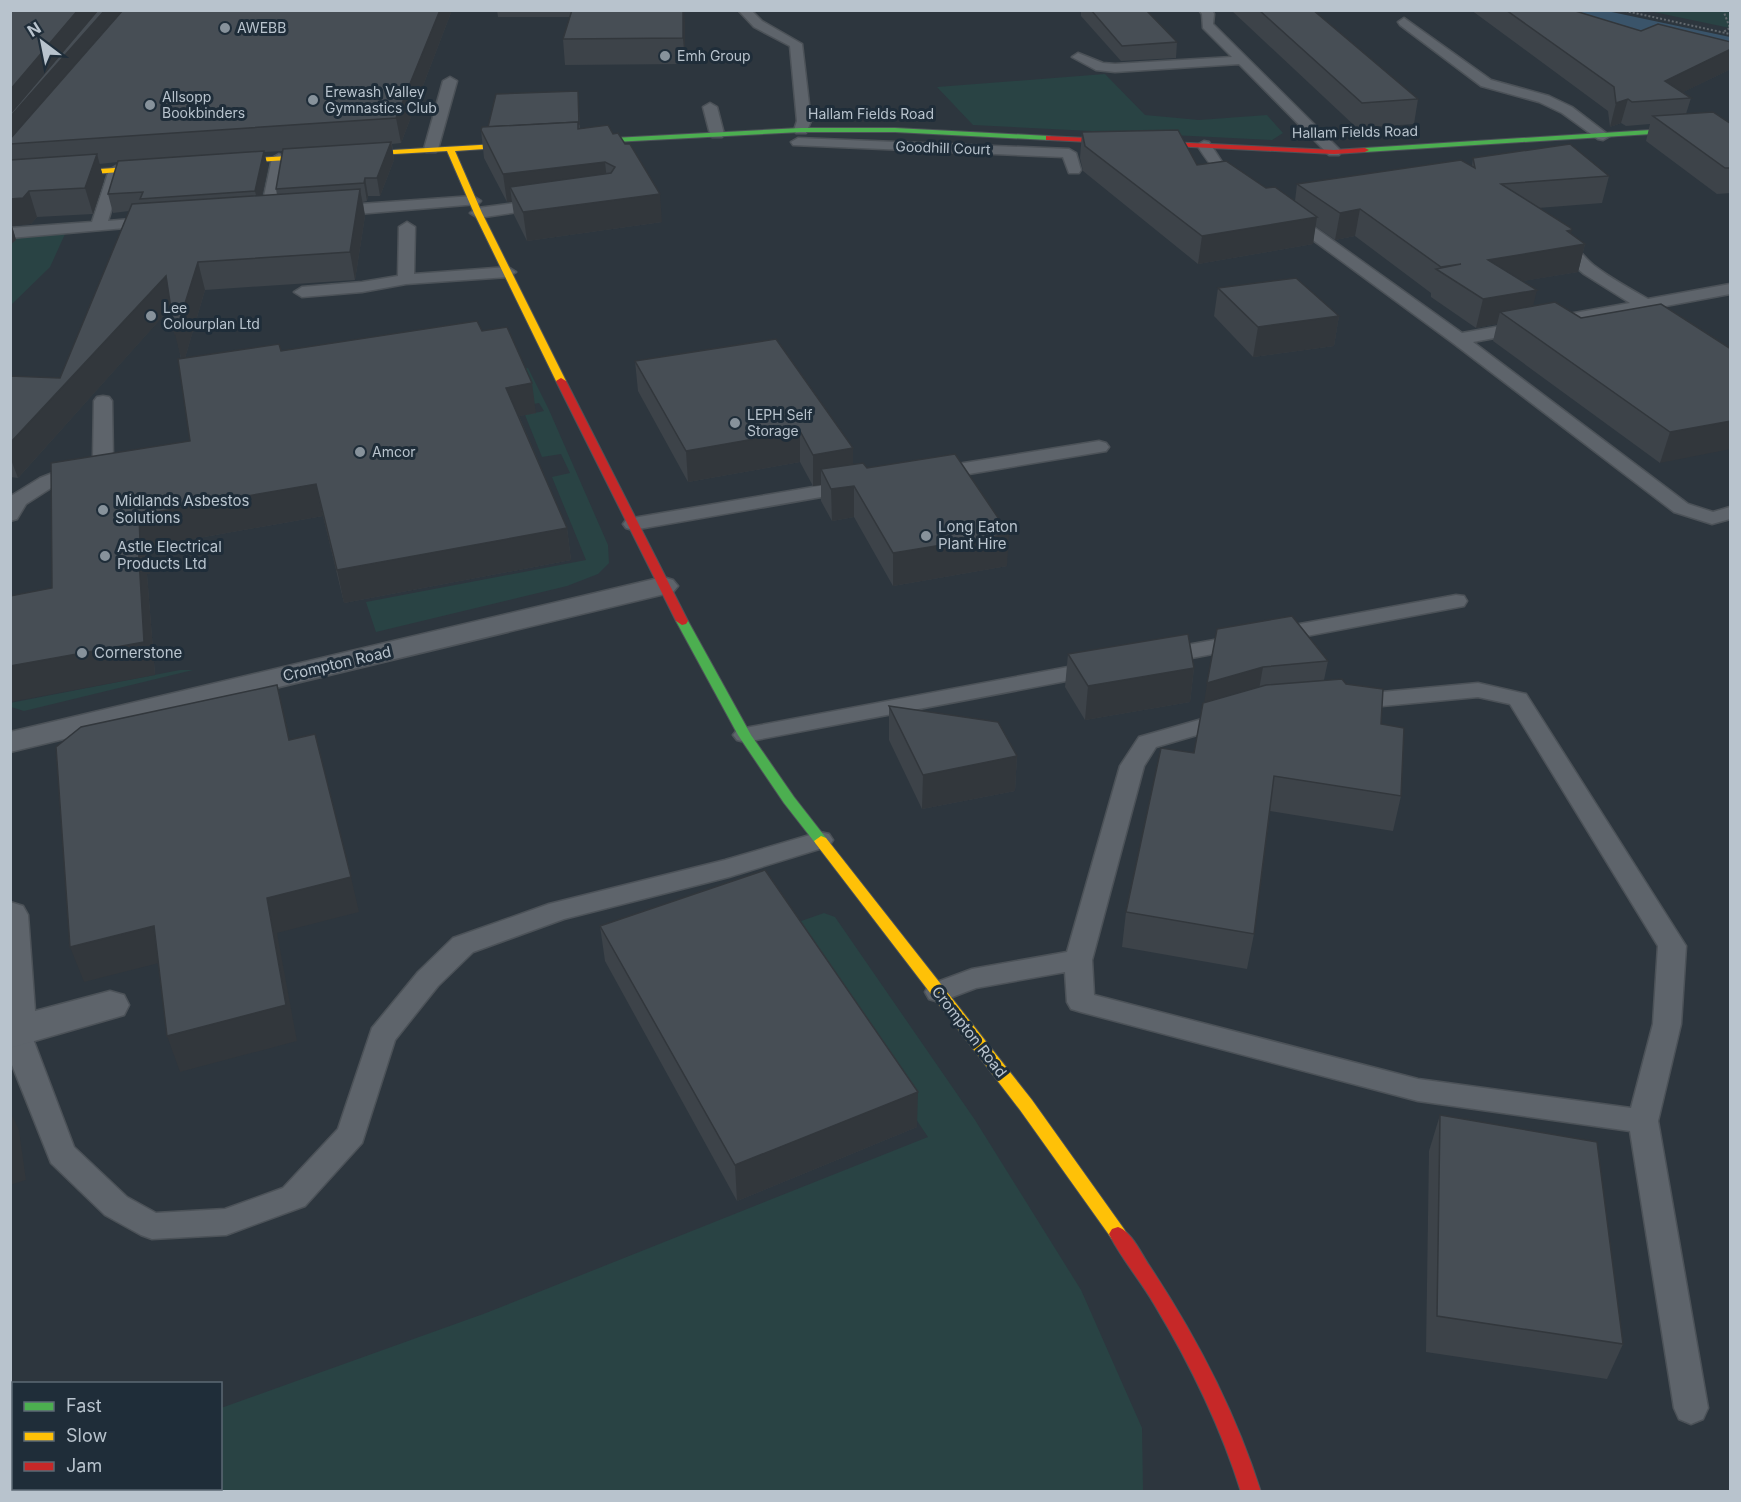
<svg xmlns="http://www.w3.org/2000/svg" width="1741" height="1502" font-family="Inter,sans-serif">
<rect width="100%" height="100%" fill="#2d363e"/>
<g fill="#294344">
<path d="M1649,11H1730V28Z"/>
<path d="M1105,74L1145,115L1199,120L1267,115L1283,133L1272,140L973,125L937,87Z"/>
<path d="M65,234L50,267L11,305V237Z"/>
<path d="M528,368L549,410L608,545L609,563L598,574L567,586L376,632L366,602L586,560L552,477L570,473L561,454L542,457L525,415L544,411L539,403L521,406L503,372Z"/>
<path d="M180,670H193L24,711L11,707L10,703Z"/>
<path d="M824,913L835,917L975,1120L1081,1290L1142,1428L1143,1491L11,1492V1483L13,1482L14,1488H220L221,1408L486,1313L928,1137L787,926Z"/>
</g>
<path fill="#3a546a" d="M1544,11H1607L1730,37V51Z"/>
<g fill="none" stroke-linecap="round" stroke-linejoin="round">
<g stroke="#4c5258" stroke-width="3">
<g id="lane">
<path d="M738,10H751L762,21L802,44L811,121L806,133H796L794,130L797,121L790,46L754,27Z"/>
<path d="M1199,10H1212L1214,14L1213,24L1339,149L1341,152L1339,155H1329L1239,64L1115,72L1096,70L1072,57L1078,53L1103,63L1115,64L1232,57L1203,28L1202,14Z"/>
<path d="M1404,18L1491,80L1549,96L1572,107L1610,136L1603,140L1598,139L1562,113L1539,102L1481,86L1400,25L1398,22Z"/>
<path d="M450,77L457,81L438,149L436,152H426L424,149L443,81Z"/>
<path d="M710,103L717,107L724,134L722,137H712L710,134L703,107Z"/>
<path d="M798,138L1069,149L1076,153L1081,170L1079,173H1069L1063,157L793,145L791,142Z"/>
<path d="M1204,141L1209,142L1222,162L1245,178L1247,181L1245,184C1225,189 1206,159 1197,145Z"/>
<path d="M279,154L286,158L276,215L268,220L260,215L272,158Z"/>
<path d="M116,166L123,170L108,221L155,217L160,219L163,222L160,225L10,238V228L92,222L109,170Z"/>
<path d="M473,196L481,201L478,204L333,216L325,211L333,206Z"/>
<path d="M546,199L551,201L554,204L551,207L478,218L470,213L478,208Z"/>
<path d="M1288,210L1293,212L1462,333L1630,303L1584,274L1571,263L1565,253L1549,240L1557,235C1576,240 1581,257 1596,267C1612,279 1630,289 1648,299L1730,284V294L1473,342L1688,504L1713,512L1730,507V519L1712,524L1674,512L1453,343L1283,218L1280,215Z"/>
<path d="M407,222L415,227L414,274L508,267L516,272L508,277L406,284L362,292L302,297L294,292L302,287L362,282L398,276L399,227Z"/>
<path d="M103,396L109,397L112,401L113,460L110,464L54,486L26,504L17,519L10,521L11,496L40,478L93,457L94,401L97,397Z"/>
<path d="M1099,441L1106,443L1109,447L1106,451L933,480L926,478L923,474L926,470L933,468Z"/>
<path d="M854,480L861,482L864,486L861,490L633,530L626,528L623,524L626,520L633,518Z"/>
<path d="M1456,595L1464,596L1467,601L1464,606L1160,664L1152,662L1149,657L1152,652L1160,650Z"/>
<path d="M1100,661L1108,663L1111,668L1108,673L745,742L737,740L733,735L737,730L745,728Z"/>
<path d="M1478,683L1526,694L1686,946L1681,1024L1658,1121L1708,1408L1703,1419L1691,1424L1679,1419L1674,1408L1630,1131L1418,1101L1081,1012L1071,1009L1067,1002L1065,972L976,988L939,1002L929,999L925,992L929,985L972,969L1067,952L1120,766L1139,737L1230,711L1238,713L1242,718L1238,723L1156,747L1144,766L1092,960L1094,995L1418,1079L1631,1108L1653,1024L1658,946L1510,704L1478,697L1350,709L1342,707L1338,702L1342,697L1350,695Z"/>
<path d="M820,832L829,834L833,840L829,846L729,877L564,919L473,952L438,986L395,1040L362,1143L305,1206L226,1235L152,1239L141,1235L105,1215L51,1163L10,1060V1022L17,1020L27,1023L74,1147L127,1197L156,1213L225,1209L283,1188L338,1129L372,1028L418,972L453,938L549,904L725,860Z"/>
</g>
</g>
<g stroke="#4c5258" stroke-width="3">
<g id="street">
<path d="M663,577L673,580L678,586L673,592L10,752V732Z"/>
<path d="M10,902L23,906L28,915L35,1011L110,991L124,995L129,1005L124,1015L10,1048Z"/>
</g>
</g>
<g stroke="#4c5258" stroke-width="2">
<g id="fast">
<path d="M1730,125V129L1365,152L1361,150L1365,148Z"/>
<path d="M801,128H895L1049,136L1053,138L1049,140L895,132H801L576,144L572,142L576,140Z"/>
<path d="M682,617L688,621L751,735L794,797L826,838L828,841L826,844H816L784,803L738,735L676,621Z"/>
</g>
</g>
<g stroke="#4c5258" stroke-width="2">
<g id="slow">
<path d="M531,142L532,144L528,146L455,151L482,213L566,381L561,384L556,381L474,213L447,151L220,164L216,162L220,160Z"/>
<path d="M159,165H162V169L10,180V175Z"/>
<path d="M821,836L826,838L1032,1100L1124,1229L1127,1234L1124,1239L1118,1241L1112,1239L1020,1110L816,844L814,841Z"/>
</g>
</g>
<g stroke="#4c5258" stroke-width="2">
<g id="jam">
<path d="M1046,136L1334,150L1365,148L1369,150L1365,152L1334,154L1049,140H1046Z"/>
<path d="M561,378L566,381L688,621L686,624L682,625L676,621L556,381Z"/>
<path d="M1118,1227C1131,1231 1141,1253 1149,1265C1196,1336 1235,1410 1261,1492H1241C1220,1425 1190,1364 1154,1304C1140,1280 1121,1258 1109,1234L1112,1229Z"/>
</g>
</g>
<g stroke="#61686e" stroke-width="2" stroke-dasharray="2 2" stroke-linecap="butt">
<path d="M1621,10L1730,34"/>
<path d="M1723,10L1730,28L1723,32"/>
</g>
<use href="#lane" fill="#5e646b" fill-rule="evenodd"/>
<use href="#street" fill="#5e646b" fill-rule="evenodd"/>
<use href="#fast" fill="#4caf50" fill-rule="evenodd"/>
<use href="#slow" fill="#ffc107" fill-rule="evenodd"/>
<use href="#jam" fill="#c62828" fill-rule="evenodd"/>
</g>
<g fill="#3d4349" fill-rule="evenodd">
<path d="M10,10H452L401,143L392,144L394,160L380,196H368L367,201L363,202L365,216L355,280L205,290L185,358L281,351L482,331L536,413L519,416L567,528L571,560L344,603L323,516L148,547L150,574H147L155,675L52,588L190,441L181,359L171,307L18,478L10,477V376L60,378L129,211L113,213L108,194L118,162L99,164L104,180L93,214L37,217L31,224L12,226L16,240L10,245L11,160L10,157ZM283,151L276,189L277,195L262,196L268,168L264,152Z"/>
<path d="M497,10H684L685,64L565,65L563,39L570,17H498Z"/>
<path d="M1081,10H1146L1177,42L1176,58L1121,61L1081,16Z"/>
<path d="M1231,10H1313L1418,99L1414,124L1357,128Z"/>
<path d="M1471,10H1572L1641,31L1731,42V69L1683,92L1691,98L1686,114L1731,124V193L1717,194L1646,141L1650,124L1626,126L1621,123L1610,127L1608,111Z"/>
<path d="M578,91L580,129L662,222L527,241L514,215L512,202H507L484,158L481,130Z"/>
<path d="M1082,132L1197,165L1295,201L1297,184L1472,166L1473,158L1609,176L1602,203L1538,208L1585,244L1578,272L1522,281L1533,306L1581,318L1731,349L1660,463L1493,341L1497,324L1476,328L1431,297V293L1355,236L1335,240L1315,226L1313,244L1198,264L1083,171L1080,158Z"/>
<path d="M1218,288L1339,316L1334,346L1253,357L1214,316Z"/>
<path d="M776,339L853,464L867,468L1007,566L893,586L854,517L832,521L821,501V485L813,486L800,462L688,482L638,391L635,361Z"/>
<path d="M1292,616L1328,661L1324,680L1381,724L1401,796L1393,831L1270,811L1254,934L1247,969L1122,947L1126,912L1194,753L1204,703Z"/>
<path d="M1068,654L1194,668L1190,702L1085,720L1065,687Z"/>
<path d="M889,706L1017,756L1015,791L922,809L889,740Z"/>
<path d="M600,926L917,1127L737,1201L605,961Z"/>
<path d="M1440,1115L1623,1344L1607,1379L1426,1352L1429,1151Z"/>
</g>
<g fill="#32373c">
<path d="M78,10H130L10,144V90Z"/>
<path d="M440,10H452L401,143L396,118Z"/>
<path d="M683,10H684L685,22V64L683,38Z"/>
<path d="M1731,49V69L1669,99L1665,81Z"/>
<path d="M1628,99L1621,123L1610,127L1616,103Z"/>
<path d="M391,142L394,160L380,196L377,178Z"/>
<path d="M264,151L268,168L259,209L255,191Z"/>
<path d="M97,154L104,180L93,214L85,188Z"/>
<path d="M605,162L608,190L510,187L512,202H507L503,174Z"/>
<path d="M365,178L368,196L367,201L364,183Z"/>
<path d="M360,189L365,216L355,280L350,252Z"/>
<path d="M29,191L37,217L31,224L12,226L16,240L10,245V199Z"/>
<path d="M660,194L662,222L527,241L523,212Z"/>
<path d="M1360,209L1355,236L1335,240L1340,213Z"/>
<path d="M1317,217L1313,244L1198,264L1202,236Z"/>
<path d="M1572,230L1568,247L1585,244L1578,272L1482,288L1488,260L1567,231Z"/>
<path d="M198,262L205,290L183,365L175,335Z"/>
<path d="M166,276L174,304L18,478L10,457V443Z"/>
<path d="M1537,290L1530,319L1500,312L1497,324L1476,328L1483,299Z"/>
<path d="M1339,316L1334,346L1253,357L1258,327Z"/>
<path d="M532,383L536,413L510,418L506,388Z"/>
<path d="M1731,421V449L1660,463L1670,432Z"/>
<path d="M800,431V462L688,482L686,451Z"/>
<path d="M853,448V479L821,469V485L813,486V455Z"/>
<path d="M316,484L323,516L148,547L150,574H147L155,675L10,702V666L139,515Z"/>
<path d="M854,486V517L832,521L831,489Z"/>
<path d="M567,528L571,560L344,603L337,570Z"/>
<path d="M1009,534L1007,566L893,586V553Z"/>
<path d="M1263,667L1257,701L1202,717L1207,683Z"/>
<path d="M1194,668L1190,702L1085,720L1088,686Z"/>
<path d="M277,685L285,718L298,774L289,740Z"/>
<path d="M1017,756L1015,791L922,809L923,775Z"/>
<path d="M351,877L359,912L277,933L297,1041L180,1072L167,1036L267,898Z"/>
<path d="M154,926L167,961L84,982L70,947Z"/>
<path d="M918,1092L917,1127L737,1201L735,1165Z"/>
<path d="M10,1111L19,1130L26,1180L10,1185Z"/>
</g>
<g fill="#474e55" stroke="#32373c" stroke-width="1.5">
<path d="M10,10H78L10,90Z"/>
<path d="M98,10H105L10,117V114Z"/>
<path d="M123,10H440L396,118L10,144V139Z"/>
<path d="M572,10H683V38L563,39Z"/>
<path d="M1091,10H1146L1177,42L1122,46Z"/>
<path d="M1259,10H1313L1418,99L1362,103Z"/>
<path d="M1506,10H1572L1641,31L1658,24L1731,42V49L1665,81L1691,98L1632,102L1628,99L1616,103L1614,87Z"/>
<path d="M578,91L579,124H578V122L488,127L496,94Z"/>
<path d="M1713,112L1731,124V168H1725L1653,116Z"/>
<path d="M578,122V129L608,125L613,134L618,133L625,144H630L660,194L523,212L510,187L611,173L615,167L605,162L503,174L481,130L482,127Z"/>
<path d="M1178,130L1197,165L1226,161L1266,188L1275,187L1317,217L1202,236L1085,146L1082,132Z"/>
<path d="M391,142L377,178H365L364,183L276,189L283,149Z"/>
<path d="M1570,144L1609,176L1501,184L1571,228L1572,230L1567,231L1585,244L1488,260L1537,290L1483,299L1436,269L1461,264L1441,267L1360,209L1340,213L1297,184L1461,160L1475,168L1473,158Z"/>
<path d="M264,151L255,191L140,199L143,192L108,194L118,161Z"/>
<path d="M97,154L85,188L29,191L23,198L10,199V160Z"/>
<path d="M360,189L350,252L198,262L175,335L166,276L10,443V376L60,378L132,204Z"/>
<path d="M1296,278L1339,316L1258,327L1218,288Z"/>
<path d="M1555,302L1581,318L1661,304L1731,349V421L1670,432L1500,312Z"/>
<path d="M477,321L482,331L507,327L532,383L506,388L567,528L337,570L316,484L139,515L140,541L138,542L144,642L10,666V596L52,588L51,463L190,441L178,359L279,344L281,351Z"/>
<path d="M776,339L853,448L813,455L800,431L686,451L635,361Z"/>
<path d="M955,454L1009,534L893,553L854,486L831,489L821,469L863,463L867,468Z"/>
<path d="M1292,616L1328,661L1263,667L1207,683L1217,629Z"/>
<path d="M1188,634L1194,668L1088,686L1068,654Z"/>
<path d="M1342,679L1346,684L1383,689L1381,724L1404,728L1401,796L1274,776L1254,934L1126,912L1161,748L1194,753L1203,703L1266,685Z"/>
<path d="M277,685L289,740L315,734L351,877L267,898L286,1005L167,1036L154,926L70,947L56,747L81,727Z"/>
<path d="M889,706L998,722L1017,756L923,775Z"/>
<path d="M765,870L918,1092L735,1165L600,926Z"/>
<path d="M1440,1115L1597,1142L1623,1344L1437,1316Z"/>
</g>
<g fill="#87929b" stroke="#1f2d39" stroke-width="2">
<circle cx="225" cy="28" r="6"/>
<circle cx="665" cy="56" r="6"/>
<circle cx="313" cy="100" r="6"/>
<circle cx="150" cy="105" r="6"/>
<circle cx="151" cy="316" r="6"/>
<circle cx="735" cy="423" r="6"/>
<circle cx="360" cy="452" r="6"/>
<circle cx="103" cy="510" r="6"/>
<circle cx="926" cy="536" r="6"/>
<circle cx="105" cy="556" r="6"/>
<circle cx="82" cy="653" r="6"/>
</g>
<g text-anchor="middle" stroke-width="6" stroke-linejoin="round" paint-order="stroke">
<g font-size="14" fill="#b8c3cd" stroke="#1f2d39" text-anchor="start">
<text x="237" y="33">AWEBB</text>
<text x="677" y="61">Emh Group</text>
<text x="325" y="97">Erewash Valley<tspan x="325" dy="16">Gymnastics Club</tspan></text>
<text x="162" y="102">Allsopp<tspan x="162" dy="16">Bookbinders</tspan></text>
<text x="163" y="313">Lee<tspan x="163" dy="16">Colourplan Ltd</tspan></text>
<text x="747" y="420">LEPH Self<tspan x="747" dy="16">Storage</tspan></text>
<text x="372" y="457">Amcor</text>
</g>
<g font-size="14" fill="#b8c3cd" stroke="#1f2d39">
<text x="871" y="119">Hallam Fields Road</text>
<text transform="translate(1355 132) rotate(-1)" y="5">Hallam Fields Road</text>
<text transform="translate(943 148) rotate(2)" y="5">Goodhill Court</text>
</g>
<g font-size="15" fill="#b8c3cd" stroke="#1f2d39" text-anchor="start">
<text x="115" y="506">Midlands Asbestos<tspan x="115" dy="17">Solutions</tspan></text>
<text x="938" y="532">Long Eaton<tspan x="938" dy="17">Plant Hire</tspan></text>
<text x="117" y="552">Astle Electrical<tspan x="117" dy="17">Products Ltd</tspan></text>
<text x="94" y="658">Cornerstone</text>
</g>
<g font-size="15" fill="#b8c3cd" stroke="#1f2d39">
<text transform="translate(337 664) rotate(-13)" y="5">Crompton Road</text>
<text transform="translate(969 1032) rotate(52)" y="5">Crompton Road</text>
</g>
</g>
<rect width="1741" height="1502" fill="none" stroke="#b8c3cd" stroke-width="24"/>
<rect x="12" y="1382" width="210" height="108" fill="#1f2d39" stroke="#5c6974" stroke-width="1.5"/>
<rect x="24" y="1402" width="30" height="9" fill="#4caf50" stroke="#5c6974" stroke-width="1.5"/>
<text x="66" y="1412" font-size="18" fill="#b8c3cd">Fast</text>
<rect x="24" y="1432" width="30" height="9" fill="#ffc107" stroke="#5c6974" stroke-width="1.5"/>
<text x="66" y="1442" font-size="18" fill="#b8c3cd">Slow</text>
<rect x="24" y="1462" width="30" height="9" fill="#c62828" stroke="#5c6974" stroke-width="1.5"/>
<text x="66" y="1472" font-size="18" fill="#b8c3cd">Jam</text>
<g transform="translate(42 42) rotate(328)" stroke="#1f2d39" stroke-width="4.5" paint-order="stroke">
<path d="M0-4.5L10 22L0 15L-10 22Z" fill="#b8c3cd"/>
<text y="-9" font-size="16" font-weight="bold" text-anchor="middle" fill="#b8c3cd">N</text>
</g>
</svg>
